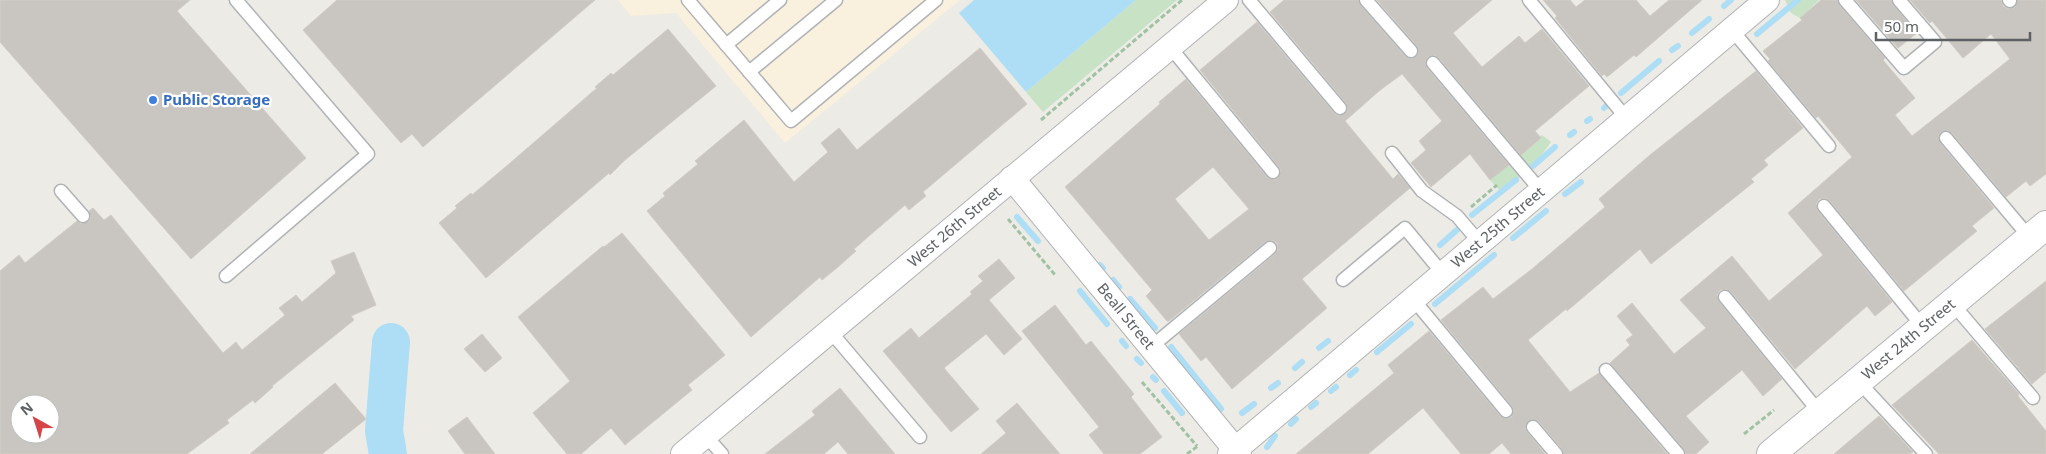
<svg xmlns="http://www.w3.org/2000/svg" width="2046" height="454" font-family="'Noto Sans',sans-serif">
<rect width="100%" height="100%" fill="#edebe5"/>
<path fill="#faf0de" d="M618,0H960L785,143L676,13L631,16Z"/>
<g fill="#c8e2c5">
<path d="M1136,0H1177L1043,112L1026,92Z"/>
<path d="M1785,0H1819L1800,18L1791,13Z"/>
<path d="M1542,135L1551,142C1537,162 1522,181 1499,190L1490,180Z"/>
</g>
<path fill="#aedef5" d="M974,0H1136L1026,92L959,13Z"/>
<g fill="none" stroke-linecap="round" stroke-linejoin="round">
<g stroke="#aedef5" stroke-width="6">
<path d="M1724,6L1731,0"/>
<path d="M1692,33L1709,19"/>
<path d="M1757,34L1798,0"/>
<path d="M1672,50L1678,46"/>
<path d="M1621,93L1659,61"/>
<path d="M1604,108L1608,104"/>
<path d="M1587,121L1590,119"/>
<path d="M1570,135L1574,132"/>
<path d="M1533,166L1555,147"/>
<path d="M1565,194L1581,182"/>
<path d="M1472,215L1516,180"/>
<path d="M1017,217L1038,241"/>
<path d="M1513,238L1546,211"/>
<path d="M1440,245L1458,229"/>
<path d="M1100,265L1103,268"/>
<path d="M1113,280L1119,287"/>
<path d="M1080,291L1107,324"/>
<path d="M1130,299L1155,328"/>
<path d="M1435,304L1494,255"/>
<path d="M1122,341L1126,346"/>
<path d="M1171,347L1221,409"/>
<path d="M1319,348L1328,341"/>
<path d="M1377,352L1411,324"/>
<path d="M1137,359L1141,363"/>
<path d="M1295,368L1302,362"/>
<path d="M1350,375L1356,370"/>
<path d="M1153,377L1156,380"/>
<path d="M1271,388L1278,383"/>
<path d="M1164,391L1182,413"/>
<path d="M1331,391L1336,387"/>
<path d="M1311,407L1316,403"/>
<path d="M1242,413L1254,404"/>
<path d="M1291,424L1296,419"/>
<path d="M1267,447L1275,436"/>
</g>
<path stroke="#aedef5" stroke-width="38" d="M388,454L384,431L391,342"/>
</g>
<g fill="#c9c6c2" stroke="#d1ccc4" fill-rule="evenodd">
<path d="M0,0H190L177,11L306,158L191,259L0,42Z"/>
<path d="M337,0H595L423,147L412,134L401,143L303,30Z"/>
<path d="M1284,0H1358L1360,5L1405,56L1412,59L1418,54L1417,46L1377,0H1492L1453,33L1482,67L1519,36L1525,43L1542,29L1589,86L1535,131L1541,138L1521,155L1439,58L1435,55L1428,57L1425,61L1427,68L1509,165L1490,180L1470,154L1431,187L1411,163L1426,150L1419,141L1442,121L1402,74L1379,91L1345,121L1393,179L1398,174L1410,188L1302,279L1327,308L1232,389L1206,357L1201,361L1179,334L1275,254L1278,250L1277,243L1272,240L1265,242L1169,321H1167L1146,296L1152,290L1065,187L1160,104L1159,102L1186,79L1267,177L1274,180L1278,178L1281,171L1279,167L1200,70L1257,22L1334,113L1338,116L1345,114L1348,110L1346,103L1270,12ZM1213,167L1249,209L1209,240L1175,199Z"/>
<path d="M1543,0H1570L1576,7L1585,0H1636L1650,16L1669,0H1702L1636,57L1634,55L1607,77L1604,74L1602,76L1555,18L1557,16Z"/>
<path d="M1821,0H1837L1839,5L1885,58L1883,60L1915,98L1895,115L1912,136L2010,59L1991,34L1963,58L1932,21L1930,23L1910,0H2001L2003,6L2008,9L2015,7L2018,0H2046V174L2030,186L2026,181L2006,197L1952,133L1948,130L1941,132L1938,136L1940,143L1994,208L1972,226L1977,231L1904,291L1830,201L1826,198L1819,199L1816,204L1818,211L1892,302L1875,316L1867,306L1795,369L1731,292L1727,289L1720,290L1717,295L1719,302L1782,379L1763,396L1742,370L1686,416L1709,442L1696,454H1686L1684,449L1610,363L1630,345L1626,340L1633,335L1617,316L1632,303L1674,354L1706,328L1680,300L1732,256L1769,301L1823,255L1788,213L1852,157L1818,116L1816,118L1768,61L1770,59L1763,51L1802,20L1800,18Z"/>
<path d="M1856,0H1891L1893,5L1917,33L1898,48Z"/>
<path d="M668,29L716,86L625,160L610,175L609,173L486,278L439,223L457,208L455,206L471,193L472,195L509,164L597,88L595,87L611,73L613,75Z"/>
<path d="M980,48L1027,104L923,192L926,196L909,210L905,205L854,249L856,251L838,267L822,280L820,277L751,337L647,211L665,196L663,193L698,164L695,161L744,120L794,182L828,152L821,143L839,128L857,150Z"/>
<path d="M1756,71L1803,128L1764,160L1768,165L1751,179L1754,182L1651,264L1640,249L1567,311L1566,309L1528,340L1570,392L1599,373L1667,454H1564L1562,449L1539,422L1532,419L1526,424L1525,429L1545,454H1511L1502,443L1489,454H1461L1423,408L1368,454H1296L1394,373L1388,365L1429,331L1500,416L1507,419L1512,417L1514,410L1512,406L1441,320L1483,287L1493,299L1532,269L1605,207L1599,199L1650,155Z"/>
<path d="M93,208L104,220L111,215L223,353L236,342L242,350L285,315L279,308L296,295L302,302L336,273L331,261L354,252L376,305L351,316L354,320L272,386L273,387L255,403L253,400L227,420L229,423L187,454H0V271L19,255L25,263L77,221L81,224L88,222L91,218L89,211ZM20,404H50V434H20Z"/>
<path d="M622,233L725,355L688,385L692,390L625,445L611,428L581,454H567L533,413L570,381L518,317L603,246L604,247Z"/>
<path d="M999,259L1015,278L989,300L1022,339L1004,355L986,334L944,368L979,409L951,432L883,351L911,328L919,338L972,294L970,292L983,281L978,276Z"/>
<path d="M2046,281V372L2032,384L1985,329Z"/>
<path d="M1055,305L1086,345L1091,341L1134,394L1131,397L1162,437L1140,454H1104L1089,435L1099,427L1022,331Z"/>
<path d="M482,334L502,358L485,372L464,349Z"/>
<path d="M1972,340L2019,394L2018,396L2046,431V454H1939L1892,405Z"/>
<path d="M335,383L366,419L322,454H250Z"/>
<path d="M840,388L895,454H848L838,442L824,454H765L815,415L812,411Z"/>
<path d="M1017,403L1060,454H981L1006,433L996,421Z"/>
<path d="M1879,416L1913,452L1910,454H1834Z"/>
<path d="M467,417L495,454H465L448,431Z"/>
</g>
<g fill="none" stroke-linecap="round" stroke-linejoin="round">
<g stroke="#b0b3b6" stroke-width="15">
<g id="lane">
<path d="M688,0L791,121L936,0"/>
<path d="M1249,0L1340,108"/>
<path d="M1366,0L1411,51"/>
<path d="M1529,0L1627,119"/>
<path d="M1845,0L1904,68L1935,42L1899,0"/>
<path d="M2009,0L2010,1"/>
<path d="M1732,30L1829,146"/>
<path d="M726,45L780,0"/>
<path d="M1170,47L1273,172"/>
<path d="M1433,63L1541,191"/>
<path d="M749,72L836,0"/>
<path d="M1946,138L2030,238"/>
<path d="M1392,153L1422,191L1457,216L1480,243"/>
<path d="M61,191L83,216"/>
<path d="M1824,206L1923,327"/>
<path d="M226,276L368,154L236,0"/>
<path d="M1343,280L1405,228L1443,274"/>
<path d="M1725,297L1820,413"/>
<path d="M1413,299L1506,411"/>
<path d="M1952,303L2033,398"/>
<path d="M830,331L920,437"/>
<path d="M1151,347L1270,248"/>
<path d="M1606,370L1678,454"/>
<path d="M1858,381L1926,454"/>
<path d="M1533,427L1556,454"/>
<path d="M705,435L722,454"/>
</g>
</g>
<g stroke="#b0b3b6" stroke-width="26">
<g id="street">
<path id="s1" d="M1012,178L1239,454"/>
<path id="s2" d="M683,454L1226,0"/>
<path id="s3" d="M1230,454L1767,0"/>
</g>
</g>
<g stroke="#b2b5b8" stroke-width="30">
<g id="secondary">
<path id="s4" d="M1771,454L2046,225"/>
</g>
</g>
<g stroke="#9fc2a5" stroke-width="3" stroke-dasharray="5 2.5" stroke-linecap="butt">
<path d="M1041,120L1182,0"/>
<path d="M1471,207L1497,185"/>
<path d="M1008,219L1056,276"/>
<path d="M1142,382L1197,446"/>
<path d="M1744,434L1774,410"/>
<path d="M1187,454L1198,446"/>
</g>
<use href="#lane" stroke="#fff" stroke-width="12"/>
<use href="#street" stroke="#fff" stroke-width="24"/>
<use href="#secondary" stroke="#fff" stroke-width="28"/>
</g>
<circle fill="#3f7fe0" stroke="#fff" stroke-width="2" cx="153" cy="100" r="5"/>
<g text-anchor="middle" stroke-width="4.5" stroke-linejoin="round" paint-order="stroke">
<g font-size="15" font-weight="bold" fill="#366cbe" stroke="#fff" text-anchor="start">
<text x="163" y="105">Public Storage</text>
</g>
<g font-size="15" fill="#5d6164" stroke="#fff">
<text dy="5" stroke="none"><textPath href="#s2" startOffset="354">West 26th Street</textPath></text>
<text dy="5" stroke="none"><textPath href="#s3" startOffset="351">West 25th Street</textPath></text>
<text dy="5" stroke="none"><textPath href="#s1" startOffset="179">Beall Street</textPath></text>
<text dy="5" stroke="none"><textPath href="#s4" startOffset="179">West 24th Street</textPath></text>
</g>
</g>
<g transform="translate(35 419) rotate(321)"><circle r="24" fill="#ffffff" stroke="#bec0c1"/>
<path d="M0-4L9 19L0 12L-9 19Z" fill="#d44449"/>
<text y="-8" font-size="14" font-weight="bold" text-anchor="middle" fill="#5d6164">N</text>
</g>
<path d="M1876 32v8h154v-8" fill="none" stroke="#5d6164" stroke-width="2.5"/>
<text x="1884" y="32" font-size="15" fill="#5d6164" stroke="#ffffff" stroke-width="4" paint-order="stroke">50 m</text>
</svg>
